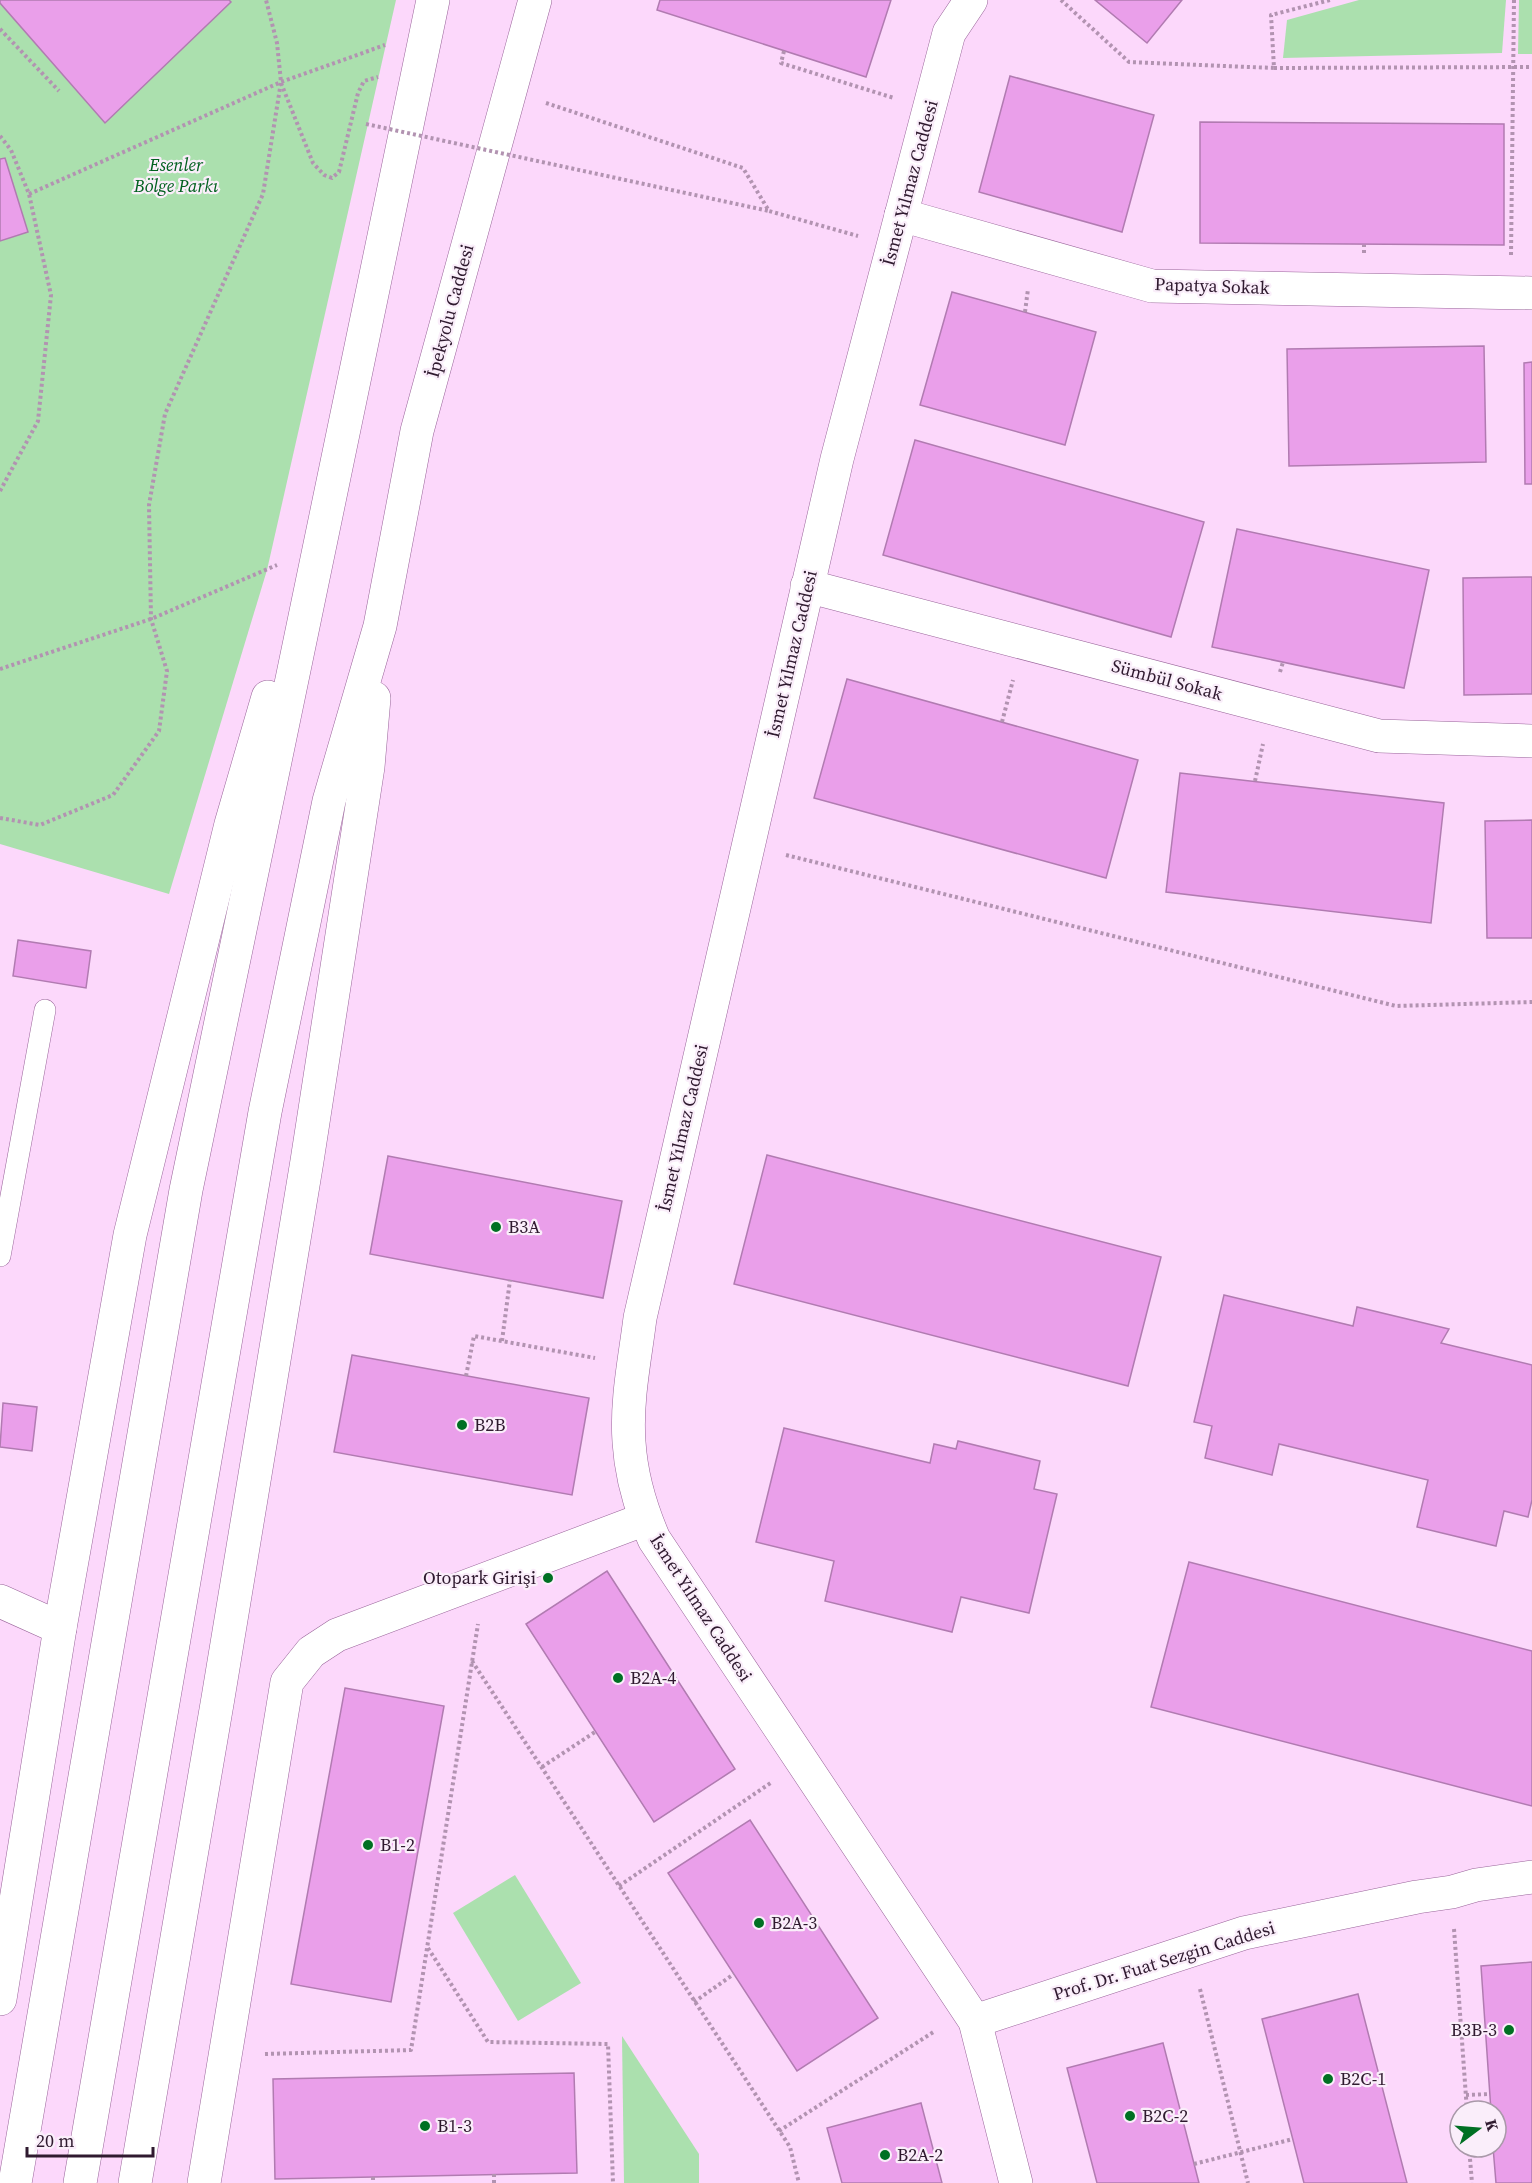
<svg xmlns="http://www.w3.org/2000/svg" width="1532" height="2183" font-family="'Source Serif 4',serif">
<rect width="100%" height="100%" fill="#fcd8fb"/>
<g fill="#abe0ae">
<path d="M0,0H396L267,570L169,894L0,844Z"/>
<path d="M1359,0H1506L1502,53L1283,58L1287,20Z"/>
<path d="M1519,0H1532V54H1518Z"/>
<path d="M515,1875L581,1983L518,2021L453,1913Z"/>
<path d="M622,2036L699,2154V2183H624Z"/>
</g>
<g fill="#ea9fea" stroke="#b17bb1" stroke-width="1.5">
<path d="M0,0H229L231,2L105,123L0,3Z"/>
<path d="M660,0H891L866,77L657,10Z"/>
<path d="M1095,0H1182L1147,43Z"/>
<path d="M1010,76L1154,115L1122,232L979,192Z"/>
<path d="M1200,122L1504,124V245L1200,243Z"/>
<path d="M5,158L28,232L0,241V159Z"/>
<path d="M952,292L1096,332L1065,445L920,405Z"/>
<path d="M1484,346L1486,462L1289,466L1287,349Z"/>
<path d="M1532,362V484H1525L1524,363Z"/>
<path d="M915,440L1204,522L1171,637L883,555Z"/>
<path d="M1237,529L1429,570L1404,688L1212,647Z"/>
<path d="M1532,577V694L1464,695L1463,578Z"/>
<path d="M847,679L1138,760L1106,878L814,798Z"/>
<path d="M1180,773L1444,803L1431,923L1166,892Z"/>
<path d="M1532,820V938H1487L1485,821Z"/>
<path d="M18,940L91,951L86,988L13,976Z"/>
<path d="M767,1155L1161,1257L1128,1386L734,1284Z"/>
<path d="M388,1156L622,1201L603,1298L370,1254Z"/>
<path d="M1224,1295L1353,1326L1357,1307L1449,1329L1441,1343L1532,1365V1500L1528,1517L1504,1511L1496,1546L1417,1527L1428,1480L1279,1444L1272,1475L1205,1458L1212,1426L1194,1422Z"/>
<path d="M352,1355L589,1398L572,1495L334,1452Z"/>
<path d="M3,1403L37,1407L32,1451L0,1447Z"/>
<path d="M784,1428L930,1463L934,1444L956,1449L958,1441L1040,1461L1034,1489L1057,1494L1029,1613L961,1597L952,1632L825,1601L834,1561L756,1542Z"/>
<path d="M1189,1562L1532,1651V1806L1151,1707Z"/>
<path d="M607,1571L735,1769L654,1822L526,1624Z"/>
<path d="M345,1688L444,1706L391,2002L291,1984Z"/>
<path d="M750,1820L878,2018L797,2071L668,1873Z"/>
<path d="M1532,1962V2183H1496L1493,2147H1496V2111H1491L1481,1966Z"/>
<path d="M1358,1994L1407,2183H1304L1262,2019Z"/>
<path d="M1163,2043L1199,2183H1097L1067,2068Z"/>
<path d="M574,2073L577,2173L275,2179L273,2079Z"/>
<path d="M921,2103L942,2183H842L827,2128Z"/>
</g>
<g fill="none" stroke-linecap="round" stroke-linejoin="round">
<g stroke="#99659a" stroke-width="22">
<path id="service" d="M0,1256L45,1010"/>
</g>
<g stroke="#99659a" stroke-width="34">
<g id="minor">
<path d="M971,0L949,33L837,459L640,1318C635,1359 626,1400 629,1442C631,1475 641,1509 654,1539L975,2021L1016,2183"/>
<path d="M901,215L1152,286L1532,293"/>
<path d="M807,586L1379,736L1532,741"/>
<path d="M975,2021L1244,1933L1417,1897L1452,1892L1476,1885L1532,1877"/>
<path d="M204,2183L287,1682L311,1652L337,1635L645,1519"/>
</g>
</g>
<g stroke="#99659a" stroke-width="34">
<path id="tertiary" d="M0,1601L60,1628"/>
</g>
<g stroke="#99659a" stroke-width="34">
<g id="trunk">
<path d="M0,1999L60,1628L130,1235L231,824L268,697"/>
<path d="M15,2183L186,1190L433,0"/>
<path d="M80,2183L265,1112L329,801L380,626L417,431L535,0"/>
<path d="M135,2183L218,1698L307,1161L368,767L374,698"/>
</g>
</g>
<g stroke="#b293b1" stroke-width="4" stroke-dasharray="3 3" stroke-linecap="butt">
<path d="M1061,0L1129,62L1274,68L1271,15L1330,0"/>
<path d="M0,29L59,91"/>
<path d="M784,51L781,63L894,98"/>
<path d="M1274,68L1532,67"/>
<path d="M281,83L313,163L324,175L332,178L339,172L358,93L364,81L378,77"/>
<path d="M546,103L743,168L769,211L858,236"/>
<path d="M0,136L11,150L29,194L51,295L38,421L0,491"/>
<path d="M29,194L281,82L385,45"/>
<path d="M1364,253V245"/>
<path d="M1511,255L1514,0"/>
<path d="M1025,312L1028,289"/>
<path d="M0,669L151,619L277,565"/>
<path d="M1280,672L1283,662"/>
<path d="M1002,722L1013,680"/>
<path d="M1255,781L1263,744"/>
<path d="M0,818L40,825L113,795L159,731L167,671L151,619L149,505L165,414L263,194L281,82L277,43L266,0"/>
<path d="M786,855L1396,1006L1532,1002"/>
<path d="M502,1341L510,1280"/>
<path d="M466,1376L474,1336L595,1358"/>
<path d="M472,1661L790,2147L799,2183"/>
<path d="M542,1767L595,1732"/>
<path d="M619,1886L772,1782"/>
<path d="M1454,1929L1467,2111"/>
<path d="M428,1948L488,2042L608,2044L613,2183"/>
<path d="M1200,1989L1248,2183"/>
<path d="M694,2002L734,1974"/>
<path d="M265,2054L411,2050L478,1624"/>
<path d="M1466,2095L1490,2094"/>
<path d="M779,2131L935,2031"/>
<path d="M1469,2147L1472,2183"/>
<path d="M1194,2164L1293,2139"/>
<path d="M373,2177V2183"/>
<path d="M494,2183V2174"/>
</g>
<use href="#service" stroke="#fff" stroke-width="21"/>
<use href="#minor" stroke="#fff" stroke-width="33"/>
<use href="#tertiary" stroke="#fff" stroke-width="33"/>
<use href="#trunk" stroke="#fff" stroke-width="33"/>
<path stroke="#b293b1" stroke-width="4" stroke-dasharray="3 3" stroke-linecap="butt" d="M366,124L769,211"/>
</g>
<g fill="#007023" stroke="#faeefa" stroke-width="2">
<circle cx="496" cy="1227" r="6"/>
<circle cx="462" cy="1425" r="6"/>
<circle cx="548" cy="1578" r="6"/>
<circle cx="618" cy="1678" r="6"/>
<circle cx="368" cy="1845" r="6"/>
<circle cx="759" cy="1923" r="6"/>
<circle cx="1509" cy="2030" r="6"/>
<circle cx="1328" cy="2079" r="6"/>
<circle cx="1130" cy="2116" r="6"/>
<circle cx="425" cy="2126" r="6"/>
<circle cx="885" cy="2155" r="6"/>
</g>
<g text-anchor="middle" stroke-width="4.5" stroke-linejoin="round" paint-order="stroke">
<g font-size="18" font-style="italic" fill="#01611e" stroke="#faeefa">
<text x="176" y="171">Esenler<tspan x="176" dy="21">Bölge Parkı</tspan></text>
</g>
<g font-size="18" fill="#2f1a2f" stroke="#faeefa">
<text transform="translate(910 183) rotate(-75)" y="6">İsmet Yılmaz Caddesi</text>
<text transform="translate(1212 286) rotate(2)" y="6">Papatya Sokak</text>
<text transform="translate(450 311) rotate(-75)" y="6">İpekyolu Caddesi</text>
<text transform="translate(792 654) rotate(-77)" y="6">İsmet Yılmaz Caddesi</text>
<text transform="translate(1167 680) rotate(15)" y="6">Sümbül Sokak</text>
<text transform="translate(683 1128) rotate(-77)" y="6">İsmet Yılmaz Caddesi</text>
<text transform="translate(701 1608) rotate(57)" y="6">İsmet Yılmaz Caddesi</text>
<text transform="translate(1164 1961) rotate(-17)" y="6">Prof. Dr. Fuat Sezgin Caddesi</text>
</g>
<g font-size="18" fill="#2f1a2f" stroke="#faeefa" text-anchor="start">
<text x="508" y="1233">B3A</text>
<text x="474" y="1431">B2B</text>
<text x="536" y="1584" text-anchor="end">Otopark Girişi</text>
<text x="630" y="1684">B2A-4</text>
<text x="380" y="1851">B1-2</text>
<text x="771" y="1929">B2A-3</text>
<text x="1497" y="2036" text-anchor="end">B3B-3</text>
<text x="1340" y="2085">B2C-1</text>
<text x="1142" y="2122">B2C-2</text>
<text x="437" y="2132">B1-3</text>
<text x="897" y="2161">B2A-2</text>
</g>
</g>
<g transform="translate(1478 2129) rotate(74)"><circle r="28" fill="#faeefa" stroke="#a999a9" stroke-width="1.5"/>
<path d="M0-4.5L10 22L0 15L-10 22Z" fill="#007023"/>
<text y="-9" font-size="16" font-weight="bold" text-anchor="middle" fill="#2f1a2f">K</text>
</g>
<path d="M27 2147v9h126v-9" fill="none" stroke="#2f1a2f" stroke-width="3"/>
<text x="36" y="2147" font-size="18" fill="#2f1a2f" stroke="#faeefa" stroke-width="4.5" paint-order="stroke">20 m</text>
</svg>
